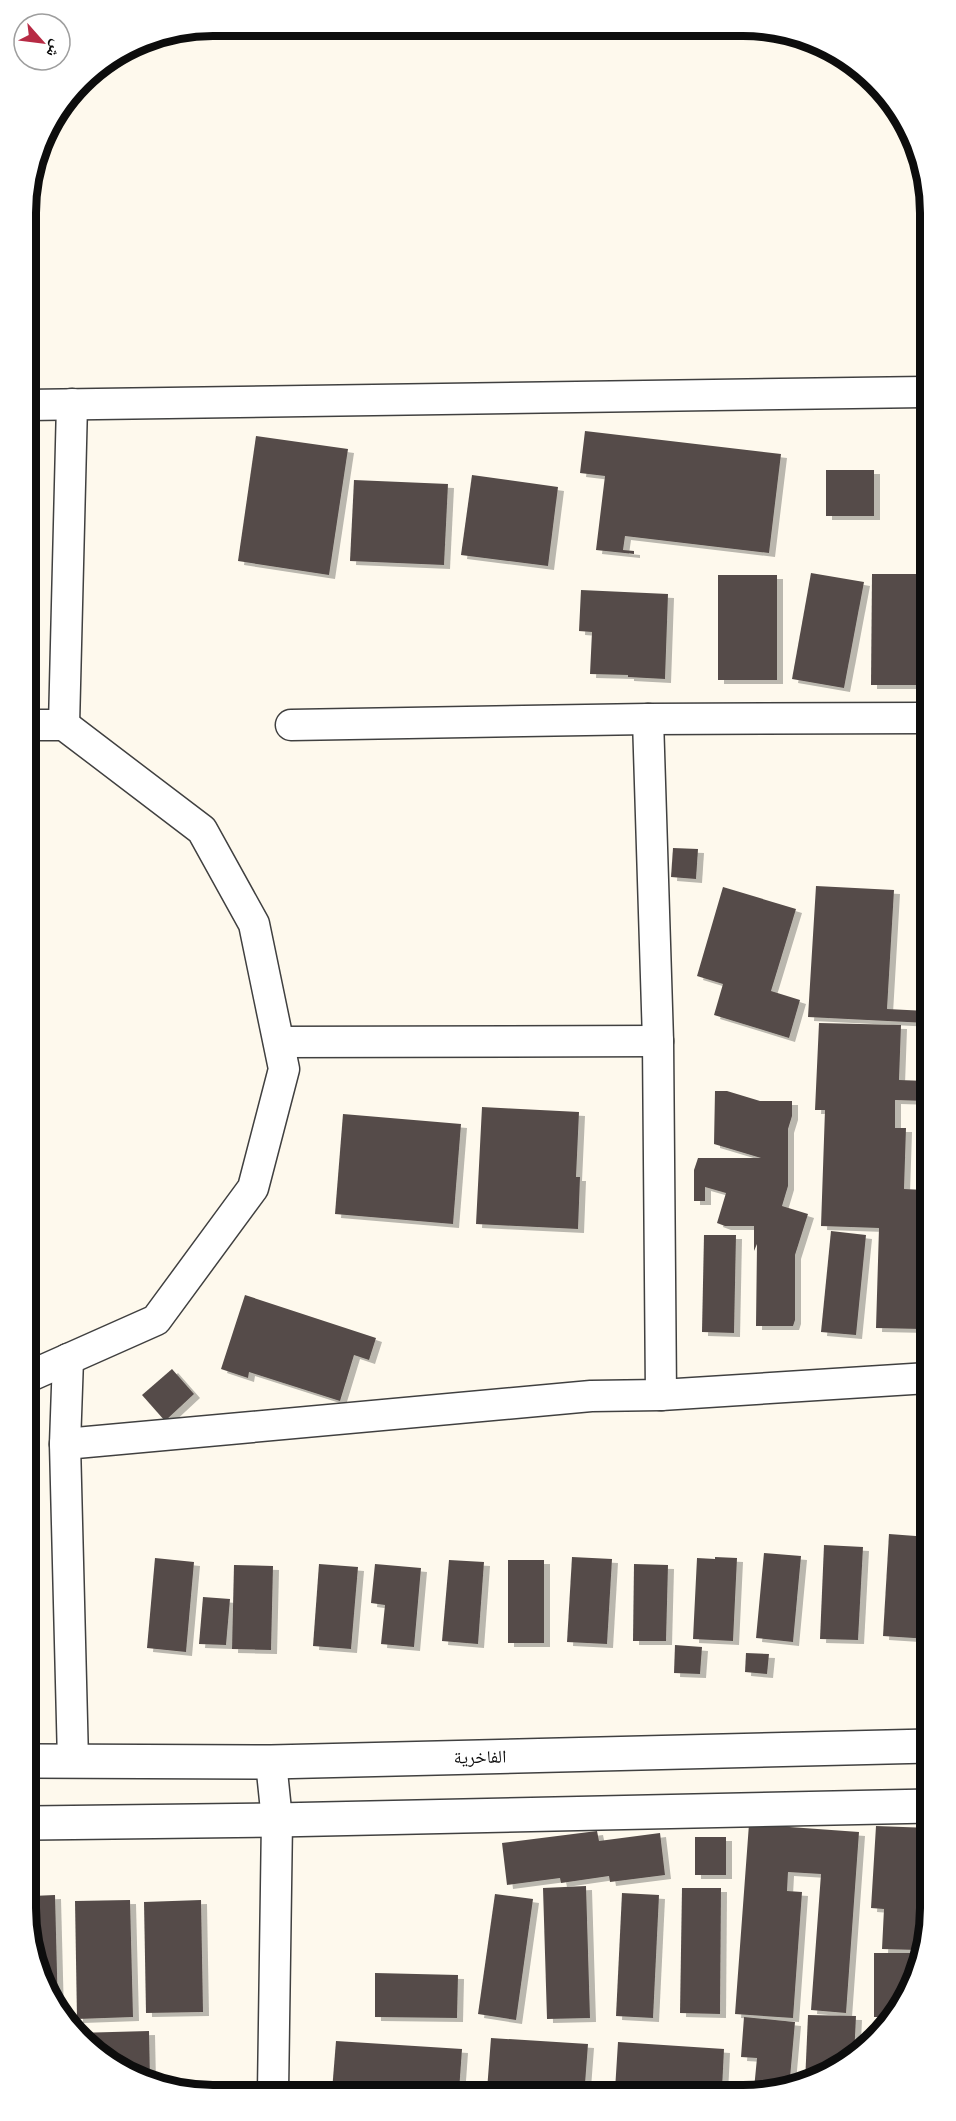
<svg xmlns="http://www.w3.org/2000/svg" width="956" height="2121" font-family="'Crimson Pro','Noto Naskh Arabic',serif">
<defs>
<filter id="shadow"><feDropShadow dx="6" dy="4" stdDeviation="0" flood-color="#0004"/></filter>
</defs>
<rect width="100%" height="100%" fill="#fef9ed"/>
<g fill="#554c49" filter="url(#shadow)">
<path d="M585,431L781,454L769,553L625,536L623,550L634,551V554L596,550L605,476L580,473Z"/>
<path d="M256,436L348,449L329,575L238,561Z"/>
<rect x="826" y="470" width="48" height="46"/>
<path d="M472,475L558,487L548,566L461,555Z"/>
<path d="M354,480L448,484L444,565L350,561Z"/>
<path d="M811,573L864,582L844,688L792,679Z"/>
<path d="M872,574H925L926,685H871Z"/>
<rect x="718" y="575" width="59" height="105"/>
<path d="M581,590L668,594L665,679L628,677V675L590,674L592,632L579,631Z"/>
<path d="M673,848L698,849L696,879L671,877Z"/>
<path d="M816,886L894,890L887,1009L927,1011V1023L808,1017Z"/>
<path d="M723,887L796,909L771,991L800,1000L789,1038L714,1015L723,984L697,976Z"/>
<path d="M819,1023L901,1025L899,1080L927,1081V1101L895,1100V1128H906L904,1189L925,1190L921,1329L876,1328L879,1228L821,1226L825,1110H815Z"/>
<path d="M715,1091H727L760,1101H792V1116L788,1129V1186L782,1206L808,1214L795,1255V1320L793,1326H756L757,1244L754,1251V1226H725L717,1223L726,1193L705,1187V1201H694V1170L698,1158H761L714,1144Z"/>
<path d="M482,1107L579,1112L576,1177H580L578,1229L476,1224Z"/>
<path d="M343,1114L461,1124L453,1224L335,1214Z"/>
<path d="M831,1231L866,1235L856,1335L821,1332Z"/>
<path d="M704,1235H736L734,1333L702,1332Z"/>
<path d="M245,1295L376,1338L369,1360L354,1355L340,1401L249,1372L248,1378L221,1369Z"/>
<path d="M172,1369L194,1394L165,1421L142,1395Z"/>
<path d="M889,1534L929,1537V1639L883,1636Z"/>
<path d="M824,1545L863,1547L858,1640L820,1639Z"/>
<path d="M764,1553L801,1556L793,1642L756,1638Z"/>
<path d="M572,1557L612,1559L607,1644L567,1642Z"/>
<path d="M715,1557L737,1558L733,1641L693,1639L697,1558L715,1559Z"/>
<path d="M155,1558L194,1562L186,1652L147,1648Z"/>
<path d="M449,1560L484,1562L478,1644L442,1641Z"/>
<rect x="508" y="1560" width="36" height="83"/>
<path d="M319,1564L358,1567L351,1649L313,1646Z"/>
<path d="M375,1564L421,1568L414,1647L381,1644L385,1605L371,1603Z"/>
<path d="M634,1564L668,1565L666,1641H633Z"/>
<path d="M234,1565L273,1566L271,1650L232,1649Z"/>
<path d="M203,1597L230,1599L226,1645L199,1644Z"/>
<path d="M675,1645L702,1647L700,1674L674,1673Z"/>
<path d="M746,1653L769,1654L767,1674L745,1672Z"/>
<path d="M749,1824L859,1832L846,2013L811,2010L821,1874L788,1872L787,1891L802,1892L793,2018L735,2014Z"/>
<path d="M876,1826L930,1828V1870H922L918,1950L882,1949L884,1909L871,1908Z"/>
<path d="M597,1831L599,1841L660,1833L665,1875L610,1882L609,1876L561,1883L560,1878L507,1885L502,1843Z"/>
<rect x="695" y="1837" width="31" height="38"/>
<path d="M586,1886L590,2018L547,2019L543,1888Z"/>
<path d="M682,1888H721L720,2014L680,2013Z"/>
<path d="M622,1893L659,1895L653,2018L616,2016Z"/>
<path d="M495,1894L533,1899L516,2020L478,2014Z"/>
<path d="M55,1895L58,2011L51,2002L32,1957V1896Z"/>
<path d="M130,1900L133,2017L77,2019L75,1901Z"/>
<path d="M201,1900L203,2012L146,2013L144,1902Z"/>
<path d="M874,1953H920V1965L916,1980L900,2008H896L895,2017H874Z"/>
<path d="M375,1973L458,1975L457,2018L375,2017Z"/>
<path d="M808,2015L856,2016L854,2058L847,2064L805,2083Z"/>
<path d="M744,2017L795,2022L789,2089H754L757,2058L741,2057Z"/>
<path d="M149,2031L150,2079L89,2049L76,2033Z"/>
<path d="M491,2038L588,2044L585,2084H577V2090H487Z"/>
<path d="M336,2041L462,2049L459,2091H332Z"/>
<path d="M618,2042L724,2049L722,2089L615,2090Z"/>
</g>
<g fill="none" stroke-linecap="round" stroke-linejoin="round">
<g stroke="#404040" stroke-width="33">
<g id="minor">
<path d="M27,405L925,392"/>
<path d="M648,719L658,1041L661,1395"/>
<path d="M28,725H64L202,830L254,924L284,1069L253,1188L156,1320L30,1376"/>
<path d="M64,725L72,404"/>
<path d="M291,725L648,719L926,718"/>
<path d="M279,1042L658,1041"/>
<path d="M68,1359L65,1444L73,1761"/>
<path d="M65,1444L591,1396L661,1395L928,1378"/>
<path d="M271,1762L277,1820L273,2092"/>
</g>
</g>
<g stroke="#404040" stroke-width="36">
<g id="tertiary">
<path d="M31,1761L271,1762L929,1746"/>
<path d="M32,1823L277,1820L930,1806"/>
</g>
</g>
<use href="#minor" stroke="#fff" stroke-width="30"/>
<use href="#tertiary" stroke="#fff" stroke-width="33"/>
</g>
<g text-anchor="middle" stroke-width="6" stroke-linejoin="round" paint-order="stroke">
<g font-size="18" fill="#0d0d0d" stroke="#fff">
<text transform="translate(480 1757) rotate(-1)" y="6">الفاخرية</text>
</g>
</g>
<path d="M0 0H956V2121H0ZM213 36H743A177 177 0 0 1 920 213V1908A177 177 0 0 1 743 2085H213A177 177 0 0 1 36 1908V213A177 177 0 0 1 213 36Z" fill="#fff" fill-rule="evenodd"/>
<path fill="none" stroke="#0d0d0d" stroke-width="8" d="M213 36H743A177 177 0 0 1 920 213V1908A177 177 0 0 1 743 2085H213A177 177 0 0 1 36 1908V213A177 177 0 0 1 213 36Z"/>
<g transform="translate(42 42) rotate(118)"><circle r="28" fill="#ffffff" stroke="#9e9e9e" stroke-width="1.5"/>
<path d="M0-4.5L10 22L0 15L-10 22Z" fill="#b72a44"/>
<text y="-9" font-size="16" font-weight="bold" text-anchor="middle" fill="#0d0d0d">ش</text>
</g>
</svg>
